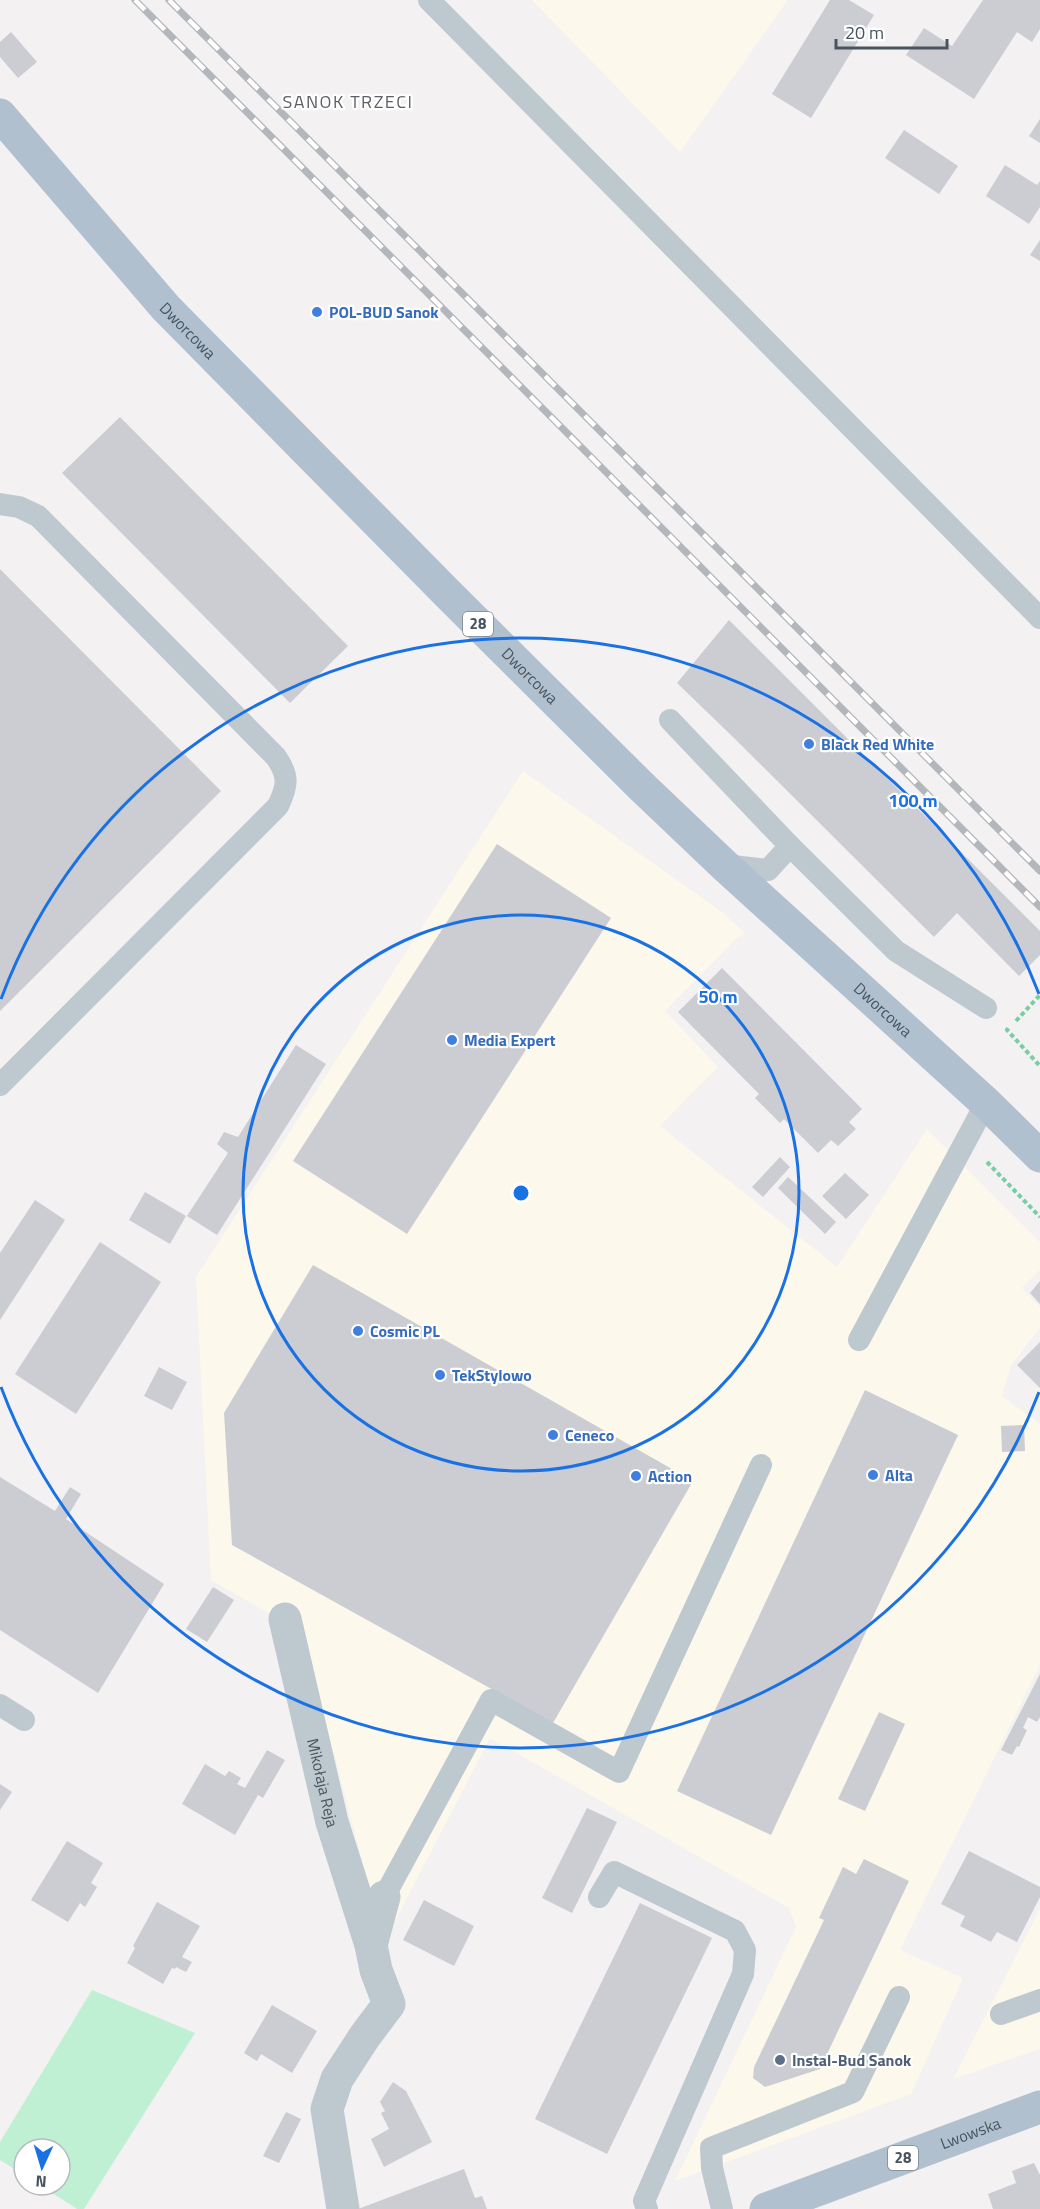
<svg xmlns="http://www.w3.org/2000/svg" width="1040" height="2209" font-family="'Titillium Web',sans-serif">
<rect width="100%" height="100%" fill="#f3f1f1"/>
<g fill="#fcf8eb">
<path d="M532,0H788L680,152Z"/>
<path d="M523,771L722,912L745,933L736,939L665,1011L718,1067L660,1126L837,1267L927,1129L1040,1242V1270L1022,1288L1040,1307V1328L1011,1365L1002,1396L1040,1424V1665L900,1950L963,1978L911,2094L675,2181L796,1927L789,1908L490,1738L381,1948L367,1880L302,1632L211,1580L196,1277Z"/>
<path d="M1040,1909V2049L953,2079Z"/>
</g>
<path fill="#c0f0d3" d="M92,1990L195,2033L84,2209H77L40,2185H60V2149H24V2175L0,2160V2142Z"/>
<g fill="#cbcdd3">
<path d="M830,0H849L874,15L811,118L772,94Z"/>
<path d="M983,0H1040V29L1032,42L1017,32L974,99L906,55L924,28L952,46Z"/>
<path d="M11,32L37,62L18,78L0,57V42Z"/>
<path d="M1040,119V143L1029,136Z"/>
<path d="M904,130L958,166L939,194L885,158Z"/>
<path d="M1005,165L1037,185L1040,181V207L1029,224L986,196Z"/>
<path d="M1040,240V261L1030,255Z"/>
<path d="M120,417L348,646L290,703L62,473Z"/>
<path d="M0,569L221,791L0,1011Z"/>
<path d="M729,620L1040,931V955L1019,976L957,913L934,937L734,738L677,683Z"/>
<path d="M497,844L611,918L407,1234L293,1161Z"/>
<path d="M722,968L862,1109L849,1122L856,1129L838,1146L831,1140L818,1153L784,1119L780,1123L755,1098L759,1094L678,1012Z"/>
<path d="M296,1045L326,1064L217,1235L187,1216L228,1153L217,1144L224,1132L238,1137Z"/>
<path d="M780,1157L790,1167L763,1197L752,1187Z"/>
<path d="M845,1173L869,1195L846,1219L822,1196Z"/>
<path d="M788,1177L836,1222L825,1234L778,1188Z"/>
<path d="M145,1192L186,1216L170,1244L129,1220Z"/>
<path d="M35,1200L65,1220L0,1320V1253Z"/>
<path d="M100,1242L161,1282L76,1414L15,1374Z"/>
<path d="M313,1265L693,1481L553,1723L232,1545L224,1413Z"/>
<path d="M1040,1281V1304L1030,1293Z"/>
<path d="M1040,1342V1388L1017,1365Z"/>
<path d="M159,1367L187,1382L172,1410L144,1396Z"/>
<path d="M865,1390L958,1435L771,1835L677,1791Z"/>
<path d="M1024,1425L1025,1451L1002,1452L1001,1426Z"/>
<path d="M0,1477L55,1511L70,1487L81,1494L66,1519L164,1584L98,1693L0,1630Z"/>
<path d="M213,1587L234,1600L207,1642L186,1629Z"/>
<path d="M1040,1674V1717L1037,1722L1028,1717L1023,1728L1027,1730L1019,1747L1017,1746L1012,1755L1001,1750Z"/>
<path d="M879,1712L905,1724L865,1811L838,1799Z"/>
<path d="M267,1750L285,1760L263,1798L258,1795L235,1835L182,1804L205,1764L225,1776L229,1771L241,1778L237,1784L245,1788Z"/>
<path d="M0,1784L12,1792L0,1810Z"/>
<path d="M587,1808L617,1822L572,1913L542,1898Z"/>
<path d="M67,1841L103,1863L91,1883L97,1887L85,1907L80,1903L68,1922L31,1900Z"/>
<path d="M969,1851L1040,1887V1897L1017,1942L997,1932L991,1942L960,1926L965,1916L941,1904Z"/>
<path d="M864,1859L909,1881L820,2069L765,2087L753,2078L754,2067L824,1920L819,1918L843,1867L856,1874Z"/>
<path d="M424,1900L474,1926L454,1966L403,1940Z"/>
<path d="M157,1902L200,1926L182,1957L192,1962L186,1972L176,1967L175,1969L172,1968L163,1984L127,1963L135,1948L133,1946Z"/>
<path d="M640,1903L712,1938L607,2154L535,2119Z"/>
<path d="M272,2005L317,2031L292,2073L261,2054L257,2061L244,2053Z"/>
<path d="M393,2082L406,2091L432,2142L384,2167L371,2139L389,2129L381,2113L385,2111L380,2102Z"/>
<path d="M286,2112L301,2119L279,2163L263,2156Z"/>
<path d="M1034,2163L1040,2175V2209H993L988,2194L1016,2183L1012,2171Z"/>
<path d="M464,2169L475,2198L482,2196L487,2209H358Z"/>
</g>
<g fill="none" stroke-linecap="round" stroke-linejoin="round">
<g stroke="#78cea4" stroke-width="4" stroke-dasharray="4.5 3" stroke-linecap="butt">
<path d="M1016,1021L1040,995"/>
<path d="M1008,1028L1007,1030L1040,1066"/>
<path d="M987,1162L1040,1217"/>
</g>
<g stroke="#bec8cf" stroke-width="22">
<path d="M429,0L1040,618"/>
<path d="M0,504L19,507L38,516L276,757C289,776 288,785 278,806L0,1085"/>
<path d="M670,720L790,846L896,951L986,1008"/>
<path d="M724,865L768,870L790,846"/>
<path d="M859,1340L986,1103"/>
<path d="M0,1705L24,1720"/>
<path d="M384,1897L491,1700L619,1772L761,1465"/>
<path d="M599,1897L614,1872L735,1931L745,1950L743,1974L644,2201L647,2209"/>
<path d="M1001,2014L1040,2000"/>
<path d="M722,2209L712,2168L711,2148L853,2092L899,1997"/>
</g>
<g stroke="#bec8cf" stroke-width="33">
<path id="s1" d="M285,1619L332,1822L371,1945"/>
<path d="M343,2209L327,2109L337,2079L365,2036L389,2004L376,1970L371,1945L384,1897"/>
</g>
<g stroke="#b1c0cf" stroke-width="33">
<path id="s2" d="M0,115L166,308L446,592L641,786L724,865L986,1103L1040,1156"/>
<path id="s3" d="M766,2209L1040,2107"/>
</g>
<g stroke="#b3b6bb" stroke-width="7">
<g id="rail">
<path d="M135,0L1040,907"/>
<path d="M169,0L1040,871"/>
</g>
</g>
<use href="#rail" stroke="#fff" stroke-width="4.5" stroke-dasharray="14" stroke-linecap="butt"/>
</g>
<g fill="none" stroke="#1971e4" stroke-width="3">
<circle cx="521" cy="1193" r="278"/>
<path d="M1039 1392A555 555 0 0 1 1 1387M1 999A555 555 0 0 1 1039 994"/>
</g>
<g fill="#3f7fe0" stroke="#fff" stroke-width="2">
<circle cx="317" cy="312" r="6"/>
<circle cx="809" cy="744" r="6"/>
<circle cx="452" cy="1040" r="6"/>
<circle cx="358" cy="1331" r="6"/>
<circle cx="440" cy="1375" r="6"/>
<circle cx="553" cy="1435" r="6"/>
<circle cx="873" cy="1475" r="6"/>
<circle cx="636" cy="1476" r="6"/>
</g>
<circle fill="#5c6f8a" stroke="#fff" stroke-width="2" cx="780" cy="2060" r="6"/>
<g text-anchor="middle" stroke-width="4.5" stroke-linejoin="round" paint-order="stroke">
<g fill="#fff" stroke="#7f878e" stroke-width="1.5">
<rect x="463" y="612" width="30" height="24" rx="4.5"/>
<rect x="888" y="2146" width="30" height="24" rx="4.5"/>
</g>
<g font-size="15" font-weight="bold" fill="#48545e">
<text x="478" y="629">28</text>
<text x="903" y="2163">28</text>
</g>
<g font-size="16" font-weight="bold" fill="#366cbe" stroke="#fff" text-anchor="start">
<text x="329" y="318">POL-BUD Sanok</text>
<text x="821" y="750">Black Red White</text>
<text x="464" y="1046">Media Expert</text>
<text x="370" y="1337">Cosmic PL</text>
<text x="452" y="1381">TekStylowo</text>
<text x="565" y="1441">Ceneco</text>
<text x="885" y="1481">Alta</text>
<text x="648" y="1482">Action</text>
</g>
<g font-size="16" fill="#48545e" stroke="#fff">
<text dy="6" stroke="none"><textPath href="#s2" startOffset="286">Dworcowa</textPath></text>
<text dy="6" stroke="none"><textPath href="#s2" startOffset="772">Dworcowa</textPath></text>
<text dy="6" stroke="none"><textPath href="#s2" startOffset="1258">Dworcowa</textPath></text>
<text dy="6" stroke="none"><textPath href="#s1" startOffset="168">Mikołaja Reja</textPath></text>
<text dy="6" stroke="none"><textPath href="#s3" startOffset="218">Lwowska</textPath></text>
</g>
<g font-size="16" font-weight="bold" fill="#4e5e75" stroke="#fff" text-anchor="start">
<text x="792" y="2066">Instal-Bud Sanok</text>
</g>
<g font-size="18" letter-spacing="1.5" fill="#5d6166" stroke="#fff">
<text x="348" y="108">SANOK TRZECI</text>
</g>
</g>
<circle cx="521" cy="1193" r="9" fill="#1971e4" stroke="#fff" stroke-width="3"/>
<g font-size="18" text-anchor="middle" font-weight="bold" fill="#1971e4" stroke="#fff" stroke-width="4.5" stroke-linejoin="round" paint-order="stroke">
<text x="913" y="807">100 m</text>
<text x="718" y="1003">50 m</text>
</g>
<g transform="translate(42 2167) rotate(184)"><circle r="28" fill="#ffffff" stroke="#b6bbbf" stroke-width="1.5"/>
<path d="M0-4.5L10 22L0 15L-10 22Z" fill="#1971e4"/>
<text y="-9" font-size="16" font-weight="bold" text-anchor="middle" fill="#48545e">N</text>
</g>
<path d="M836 39v9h111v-9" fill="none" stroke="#48545e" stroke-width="3"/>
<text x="845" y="39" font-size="18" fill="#48545e" stroke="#ffffff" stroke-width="4.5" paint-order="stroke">20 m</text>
</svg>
